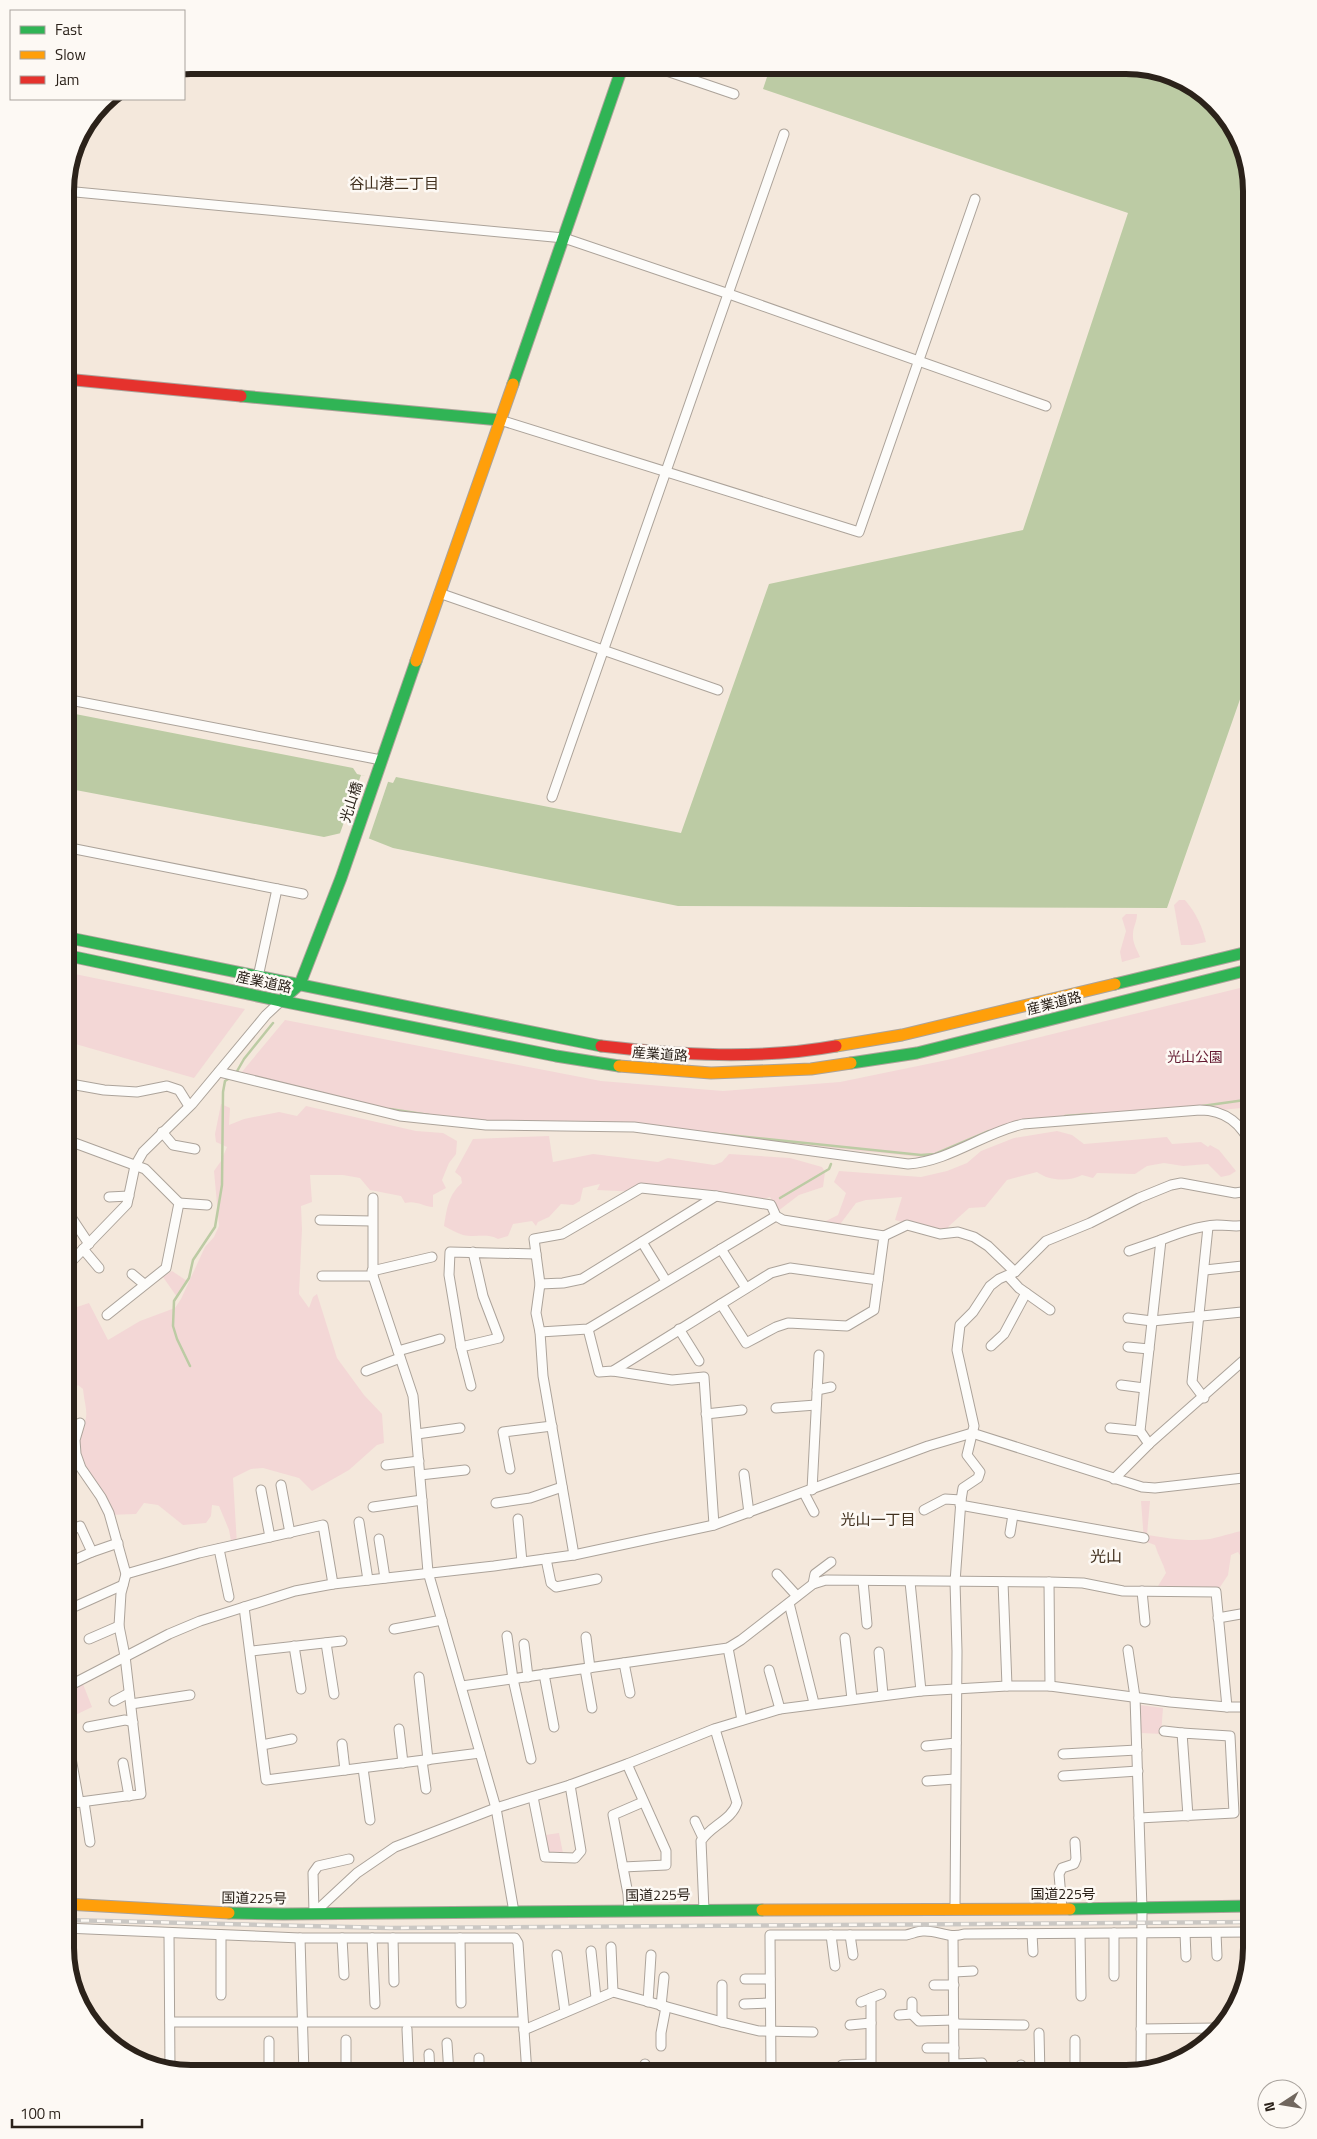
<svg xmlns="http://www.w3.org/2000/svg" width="1317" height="2139" font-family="'Titillium Web','Noto Sans JP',sans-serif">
<rect width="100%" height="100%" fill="#f4e8dc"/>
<g fill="#f3d7d6">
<path d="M1179,900H1185C1196,913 1202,926 1206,942L1192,945H1181L1174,905Z"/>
<path d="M1126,914H1137C1137,922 1133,927 1133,934C1132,942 1137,950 1140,957L1122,962L1120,952L1126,931L1122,918Z"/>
<path d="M65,972L245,1009L194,1078L65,1041Z"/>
<path d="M1252,985V1107L1180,1114L1025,1124L931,1158L595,1124L486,1126L369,1108L241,1073L285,1020L601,1081L723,1091L840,1082L947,1060Z"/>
<path d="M221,1104L230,1108L229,1125L244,1119L279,1112L297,1116L306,1106L416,1131L443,1133L457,1141L456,1154L449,1163L442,1180L446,1188L433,1195V1207C422,1206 416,1200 405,1203L401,1196L370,1190L360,1178L343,1175H310L312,1202L301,1206L302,1229L299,1294L309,1308L313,1297L317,1294L337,1358L364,1395L382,1414L384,1443L377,1445L349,1470L312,1491L299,1478L263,1468L251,1469L233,1478L237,1545L232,1546L229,1530L219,1506L212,1505L211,1516L206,1523L183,1525L158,1505L144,1503L136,1514L108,1515L73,1439C92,1416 86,1416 83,1389L78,1385L65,1398V1311L89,1303L108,1340L140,1321L175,1308L181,1299L205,1247L214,1237L219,1226L214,1171L221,1161L227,1147L216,1142L215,1134Z"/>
<path d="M1057,1131L1072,1135L1084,1144L1167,1137L1172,1144L1201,1142L1208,1147L1210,1145L1219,1150L1236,1171L1230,1175L1221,1177L1208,1164L1183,1166L1164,1163L1147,1166L1135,1174L1097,1173L1093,1178L1082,1175C1069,1182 1049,1181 1037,1172L1007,1180L985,1207L969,1208L949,1226L944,1234L895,1220L902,1197L866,1200L856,1203L838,1227L810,1223L824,1222L838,1215L846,1193L834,1182L839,1171L921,1177L947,1171L967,1163L981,1151L1014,1138Z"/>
<path d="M549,1136L553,1162L593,1154L658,1162L668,1158L714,1165L722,1162L729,1154L790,1158L822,1167L825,1172L823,1187L799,1195L778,1211L770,1197L754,1202L701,1195L597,1190L600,1184L583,1188L580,1201L573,1205L561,1204L549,1217L538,1222L536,1226L532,1221L513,1224L508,1236L498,1239C487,1233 475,1238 463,1235C457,1233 450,1229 444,1226C447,1209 448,1195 462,1183L461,1177L455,1172L473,1139Z"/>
<path d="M172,1271L187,1281L177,1297L163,1277Z"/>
<path d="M1141,1501H1150L1147,1535C1167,1538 1189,1542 1210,1539C1224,1536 1237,1531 1252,1529V1574L1238,1552L1231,1555L1228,1575L1218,1590L1155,1591L1166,1573C1163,1563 1158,1555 1155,1545L1144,1541Z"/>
<path d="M83,1684L92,1707L65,1720V1693Z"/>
<path d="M1140,1705L1163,1708L1161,1734L1141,1733Z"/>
<path d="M559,1833L563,1853L551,1854L548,1851L545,1835Z"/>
</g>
<path fill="#bccba4" d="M771,65H1135L1196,86L1239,135L1252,191V665L1167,908L678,906L393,848L350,831L324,837L65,788V712L353,768L357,774L393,783L396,777L681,833L769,584L1023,530L1128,213L763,89Z"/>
<path fill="#f4e8dc" d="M361,775L389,779L368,841L349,834L339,836Z"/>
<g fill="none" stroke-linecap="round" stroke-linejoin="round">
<g stroke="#bccba4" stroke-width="2.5">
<path d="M236,1073L244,1059L273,1023"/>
<path d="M1202,1106L1252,1099"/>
<path d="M390,1109L429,1115"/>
<path d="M1065,1116L1092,1114"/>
<path d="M708,1133L921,1155L935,1154L989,1131"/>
<path d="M780,1198L829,1169L831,1164"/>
<path d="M190,1366L177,1339L173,1326L174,1301L189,1278L193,1260L215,1227L222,1185L223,1092L225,1081L230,1078"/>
</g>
<g stroke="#aca39a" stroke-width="11">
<g id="street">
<path d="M649,65L734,94"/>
<path d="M65,191L564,238L729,294L1046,406"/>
<path d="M500,420L859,532L975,199"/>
<path d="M439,593L718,690"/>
<path d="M65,699L381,760"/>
<path d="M1250,738L1252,739"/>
<path d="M552,797L784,134"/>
<path d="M65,847L303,894"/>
<path d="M258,977L277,889"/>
<path d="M219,1072L400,1116L486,1125L634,1127L908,1164C950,1161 983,1133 1023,1124L1200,1110C1226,1110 1243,1125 1252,1148"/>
<path d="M65,1083L104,1090L137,1092L167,1086L179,1090L189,1106"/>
<path d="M162,1132L173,1145L195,1149"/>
<path d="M65,1182H67L72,1142L145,1169L179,1203L166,1268L107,1315"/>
<path d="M109,1197L129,1196"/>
<path d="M373,1198V1276L413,1396L428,1572L496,1808L514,1912"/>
<path d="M179,1203L207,1205"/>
<path d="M71,1217L89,1244"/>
<path d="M320,1220L372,1221"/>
<path d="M884,1236L907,1225L940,1234L958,1232L974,1237L988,1246L1015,1272"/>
<path d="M642,1242L666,1281"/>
<path d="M83,1249L99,1268"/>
<path d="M721,1249L746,1288"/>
<path d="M1129,1251L1161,1240"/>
<path d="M473,1252L483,1296L499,1338L461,1347L449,1275L450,1252L536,1254"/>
<path d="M65,1268L127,1204L135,1166L143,1152L192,1104L266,1015L281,1001"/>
<path d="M1205,1270L1252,1265"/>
<path d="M372,1271L432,1257"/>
<path d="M132,1274L144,1284"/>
<path d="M322,1276H373"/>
<path d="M1008,1276L1019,1288L1050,1310"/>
<path d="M540,1284L563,1283L582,1279L716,1196"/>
<path d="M1128,1318L1152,1321L1252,1311"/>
<path d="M588,1329L599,1372L613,1371L771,1273L790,1268L878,1280"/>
<path d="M679,1329L699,1361"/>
<path d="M540,1332L588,1329L776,1216"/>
<path d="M991,1346L1004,1334L1026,1293"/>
<path d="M461,1347L471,1386"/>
<path d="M1128,1347L1149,1349"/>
<path d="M398,1351L440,1339"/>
<path d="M366,1371L400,1358"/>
<path d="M613,1371L672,1380L704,1377L714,1525"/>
<path d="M1121,1385L1144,1388"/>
<path d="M817,1390L831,1387"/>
<path d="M1204,1398L1192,1382L1208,1227"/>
<path d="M776,1408L816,1405"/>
<path d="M706,1414L742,1410"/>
<path d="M1110,1428L1140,1431"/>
<path d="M417,1434L460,1428"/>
<path d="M1149,1444L1140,1431L1161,1240C1179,1233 1198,1226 1217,1225C1232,1225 1237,1228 1252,1224"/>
<path d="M386,1465L419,1461"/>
<path d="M510,1469L503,1432L552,1426"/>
<path d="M744,1474L749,1513"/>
<path d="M420,1475L465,1470"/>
<path d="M1114,1479L1149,1444L1244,1360L1252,1359"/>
<path d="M281,1485L290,1533"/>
<path d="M261,1490L270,1537"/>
<path d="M812,1490L819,1355"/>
<path d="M804,1493L814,1512"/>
<path d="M496,1503L530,1498L562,1487"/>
<path d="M960,1505L1144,1538"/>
<path d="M373,1507L422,1500"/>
<path d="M924,1510L945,1499L961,1500"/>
<path d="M518,1519L522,1562"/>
<path d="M359,1522L368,1580"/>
<path d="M65,1533L80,1526L92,1552L118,1543"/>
<path d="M1010,1533L1013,1515"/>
<path d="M379,1539L385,1578"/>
<path d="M219,1549L229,1597"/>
<path d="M574,1555L543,1376L540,1332L536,1313L540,1284L534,1239L562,1234L641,1188L716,1196L771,1205L776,1216L783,1220L884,1236L874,1310L847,1326L788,1323L776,1327L746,1343L721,1304"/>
<path d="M546,1559L551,1583L556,1587L597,1579"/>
<path d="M65,1564L92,1552"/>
<path d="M126,1574L199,1553L323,1525L333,1584"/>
<path d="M777,1574L797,1596"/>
<path d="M863,1581L867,1624"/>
<path d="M910,1582L921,1691"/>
<path d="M1003,1582L1007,1686"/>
<path d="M1049,1582L1050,1686"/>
<path d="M813,1584L815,1574L831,1562"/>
<path d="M1142,1591L1145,1622"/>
<path d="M789,1603L814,1703"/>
<path d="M244,1607L266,1780L480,1753"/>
<path d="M65,1611L123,1585"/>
<path d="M1218,1618L1252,1612"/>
<path d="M394,1629L442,1620"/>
<path d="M507,1636L513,1679L531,1759"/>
<path d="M586,1637L590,1668"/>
<path d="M845,1638L852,1699"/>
<path d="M89,1639L119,1626"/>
<path d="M326,1643L334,1694"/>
<path d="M524,1644L528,1677"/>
<path d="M294,1646L301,1689"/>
<path d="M728,1648L742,1720"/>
<path d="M1128,1650L1135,1697L1142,1909L1141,2071"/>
<path d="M251,1651L342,1641"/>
<path d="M879,1652L883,1695"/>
<path d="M624,1663L630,1693"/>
<path d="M585,1669L592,1708"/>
<path d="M769,1670L780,1709"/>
<path d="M544,1674L554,1727"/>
<path d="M419,1677L428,1760"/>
<path d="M462,1686L728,1648L741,1640L813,1584L826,1580L1049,1582L1083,1583L1123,1591L1216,1592L1227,1707"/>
<path d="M65,1688L169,1634L200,1621L295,1591L333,1584L494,1566L574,1555L714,1525L928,1446L972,1433L1142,1487L1155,1488L1252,1477"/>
<path d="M114,1701L129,1693"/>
<path d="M131,1704L190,1695"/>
<path d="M88,1727L125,1720L133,1722"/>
<path d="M399,1729L403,1763"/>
<path d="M1164,1731L1182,1733"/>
<path d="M67,1736L79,1802"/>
<path d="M342,1744L345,1770"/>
<path d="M262,1745L292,1739"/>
<path d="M926,1746L956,1743"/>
<path d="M1063,1754L1137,1750"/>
<path d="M422,1761L426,1789"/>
<path d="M123,1763L129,1796"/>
<path d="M363,1768L370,1820"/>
<path d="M1063,1776L1138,1771"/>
<path d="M927,1781L955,1779"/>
<path d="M533,1797L545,1857L575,1858L581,1851L570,1785"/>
<path d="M84,1802L90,1842"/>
<path d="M65,1804L141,1794L125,1656L119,1626L121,1593L126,1574L109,1513L101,1497L81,1468L76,1454L75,1440L80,1423"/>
<path d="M1139,1818L1234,1813L1230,1736L1182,1733L1188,1816"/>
<path d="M695,1821L703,1838"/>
<path d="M65,1838V1840"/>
<path d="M623,1867L666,1865V1851L627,1764"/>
<path d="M955,1908L957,1651L955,1582L961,1500L963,1488L978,1478L980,1472L967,1455L974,1426L957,1350L960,1325L973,1312L990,1286L999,1279L1015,1272L1046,1241L1090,1223L1139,1198L1171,1185L1181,1183L1235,1193L1242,1192L1252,1184"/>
<path d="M1062,1909L1059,1874L1062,1868L1074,1864L1076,1859L1075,1842"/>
<path d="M704,1910L701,1841C710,1826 732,1820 737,1803L715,1729"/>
<path d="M629,1911L628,1894L613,1815L643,1802"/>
<path d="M314,1913L357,1873L395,1847L496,1808L570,1785L627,1764L714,1729L780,1709L921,1691L1007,1686H1050L1170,1702L1227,1707H1252"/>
<path d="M314,1913L313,1873L318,1866L349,1859"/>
<path d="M65,1928L300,1938H515L518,1943L527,2074"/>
<path d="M1114,1933V1976"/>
<path d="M1185,1933L1186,1957"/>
<path d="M1216,1933L1217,1956"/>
<path d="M169,1934L170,2069"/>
<path d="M1032,1934L1033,1952"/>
<path d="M1080,1934L1081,1996"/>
<path d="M221,1935V1995"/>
<path d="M831,1935L835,1966"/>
<path d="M850,1935L853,1955"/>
<path d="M953,1937L954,2074"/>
<path d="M300,1938L304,2074"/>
<path d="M342,1938L344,1975"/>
<path d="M372,1938L375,2004"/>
<path d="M393,1938L394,1982"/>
<path d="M460,1938L461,2003"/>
<path d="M611,1947L613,1992"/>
<path d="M591,1951L596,1998"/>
<path d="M557,1955L565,2012"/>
<path d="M954,1972L973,1971"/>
<path d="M745,1979H770"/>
<path d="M722,1985V2022"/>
<path d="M934,1985H954"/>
<path d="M648,2002L651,1955"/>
<path d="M861,2002L871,1998"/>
<path d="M912,2002V2014L919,2021L954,2020"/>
<path d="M744,2004L769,2003"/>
<path d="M661,2006L664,1977"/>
<path d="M899,2015L912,2014"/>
<path d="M170,2022H523"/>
<path d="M954,2024L1024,2025"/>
<path d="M850,2025L871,2023"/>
<path d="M407,2029L409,2074"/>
<path d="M1141,2029L1217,2028"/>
<path d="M524,2030L613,1992L722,2022L759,2031L813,2032"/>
<path d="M1039,2033L1040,2074"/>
<path d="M346,2040V2074"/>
<path d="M1075,2040V2074"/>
<path d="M269,2041V2074"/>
<path d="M447,2043L449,2074"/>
<path d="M661,2046V2033L666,2007"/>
<path d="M927,2048H954"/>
<path d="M126,2052V2055"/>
<path d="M429,2054L430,2074"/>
<path d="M479,2058V2074"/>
<path d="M645,2064V2074"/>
<path d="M954,2064L982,2063"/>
<path d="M842,2065L871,2064"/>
<path d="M1021,2065V2074"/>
<path d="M730,2068L770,2069"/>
<path d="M808,2069V2074"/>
<path d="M928,2071H954"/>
<path d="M771,2074L770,1935H906C912,1934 917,1931 923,1931C939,1930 948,1939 964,1934L1252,1932"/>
<path d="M871,2074V1998L881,1994"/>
</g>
</g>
<g stroke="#aca39a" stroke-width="13">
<g id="fast">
<path d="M513,384L623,65"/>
<path d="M241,396L500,420"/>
<path d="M65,937L601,1046"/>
<path d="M65,955L281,1001L556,1056L619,1066"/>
<path d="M1115,984L1252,951"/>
<path d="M281,1001L300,984L341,878L416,661"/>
<path d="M851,1063L917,1053L1252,969"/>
<path d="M1070,1909L1252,1906"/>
<path d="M229,1913L283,1914L762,1910"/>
</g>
</g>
<g stroke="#aca39a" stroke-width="13">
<g id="slow">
<path d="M416,661L513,384"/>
<path d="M836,1046L902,1035L1115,984"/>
<path d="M619,1066L711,1073L811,1069L851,1063"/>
<path d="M65,1904L229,1913"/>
<path d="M762,1910L1070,1909"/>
</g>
</g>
<g stroke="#aca39a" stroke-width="13">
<g id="jam">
<path d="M65,379L241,396"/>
<path d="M601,1046C679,1055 759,1060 836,1046"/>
</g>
</g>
<use href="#street" stroke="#fdfcfa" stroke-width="9"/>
<use href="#fast" stroke="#30b455" stroke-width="11"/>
<use href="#slow" stroke="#ff9f0a" stroke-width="11"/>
<use href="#jam" stroke="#e5322d" stroke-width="11"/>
<g stroke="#cbc8c4" stroke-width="4.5">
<path id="rail" d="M65,1920L390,1928L1252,1922"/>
</g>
<use href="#rail" stroke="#fdf9f4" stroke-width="2.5" stroke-dasharray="8" stroke-linecap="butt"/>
</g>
<g text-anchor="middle" stroke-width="5" stroke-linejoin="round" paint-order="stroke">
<g font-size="14" fill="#2b221a" stroke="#fdf9f4">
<text transform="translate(351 802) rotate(-72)" y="5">光山橋</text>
<text transform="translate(264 982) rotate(12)" y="5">産業道路</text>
<text transform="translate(1054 1003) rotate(-14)" y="5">産業道路</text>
<text transform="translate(660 1054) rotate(4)" y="5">産業道路</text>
<text x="1063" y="1899">国道225号</text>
<text transform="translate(658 1895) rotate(-1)" y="5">国道225号</text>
<text transform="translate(254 1898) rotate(1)" y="5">国道225号</text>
</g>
<g font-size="14" fill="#641b32" stroke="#fdf9f4">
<text x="1195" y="1062">光山公園</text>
</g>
<g font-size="15" fill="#402f1d" stroke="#fdf9f4">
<text x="394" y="189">谷山港二丁目</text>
<text x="878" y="1525">光山一丁目</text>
</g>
<g font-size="16" fill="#402f1d" stroke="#fdf9f4">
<text x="1106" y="1562">光山</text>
</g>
</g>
<path d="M0 0H1317V2139H0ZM191 74H1126A117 117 0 0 1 1243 191V1948A117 117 0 0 1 1126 2065H191A117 117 0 0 1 74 1948V191A117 117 0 0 1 191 74Z" fill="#fdf9f4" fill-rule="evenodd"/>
<path fill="none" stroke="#2b221a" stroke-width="6" d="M191 74H1126A117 117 0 0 1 1243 191V1948A117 117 0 0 1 1126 2065H191A117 117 0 0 1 74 1948V191A117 117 0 0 1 191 74Z"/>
<rect x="10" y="10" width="175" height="90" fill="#fdf9f4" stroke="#a9a39d"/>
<rect x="20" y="26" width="25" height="8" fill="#30b455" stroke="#a9a39d"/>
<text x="55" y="35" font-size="15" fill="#2b221a">Fast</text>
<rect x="20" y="51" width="25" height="8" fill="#ff9f0a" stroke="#a9a39d"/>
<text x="55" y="60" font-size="15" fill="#2b221a">Slow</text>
<rect x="20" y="76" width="25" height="8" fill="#e5322d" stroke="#a9a39d"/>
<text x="55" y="85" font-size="15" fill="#2b221a">Jam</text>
<g transform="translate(1282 2104) rotate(258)"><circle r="24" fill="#fdf9f4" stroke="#a9a39d"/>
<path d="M0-4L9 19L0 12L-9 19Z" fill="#71675e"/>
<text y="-8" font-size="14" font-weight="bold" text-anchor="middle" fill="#2b221a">N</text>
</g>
<path d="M12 2119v8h130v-8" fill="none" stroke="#2b221a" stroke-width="2.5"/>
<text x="20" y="2119" font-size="15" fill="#2b221a" stroke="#fdf9f4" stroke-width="4" paint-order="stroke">100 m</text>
</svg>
